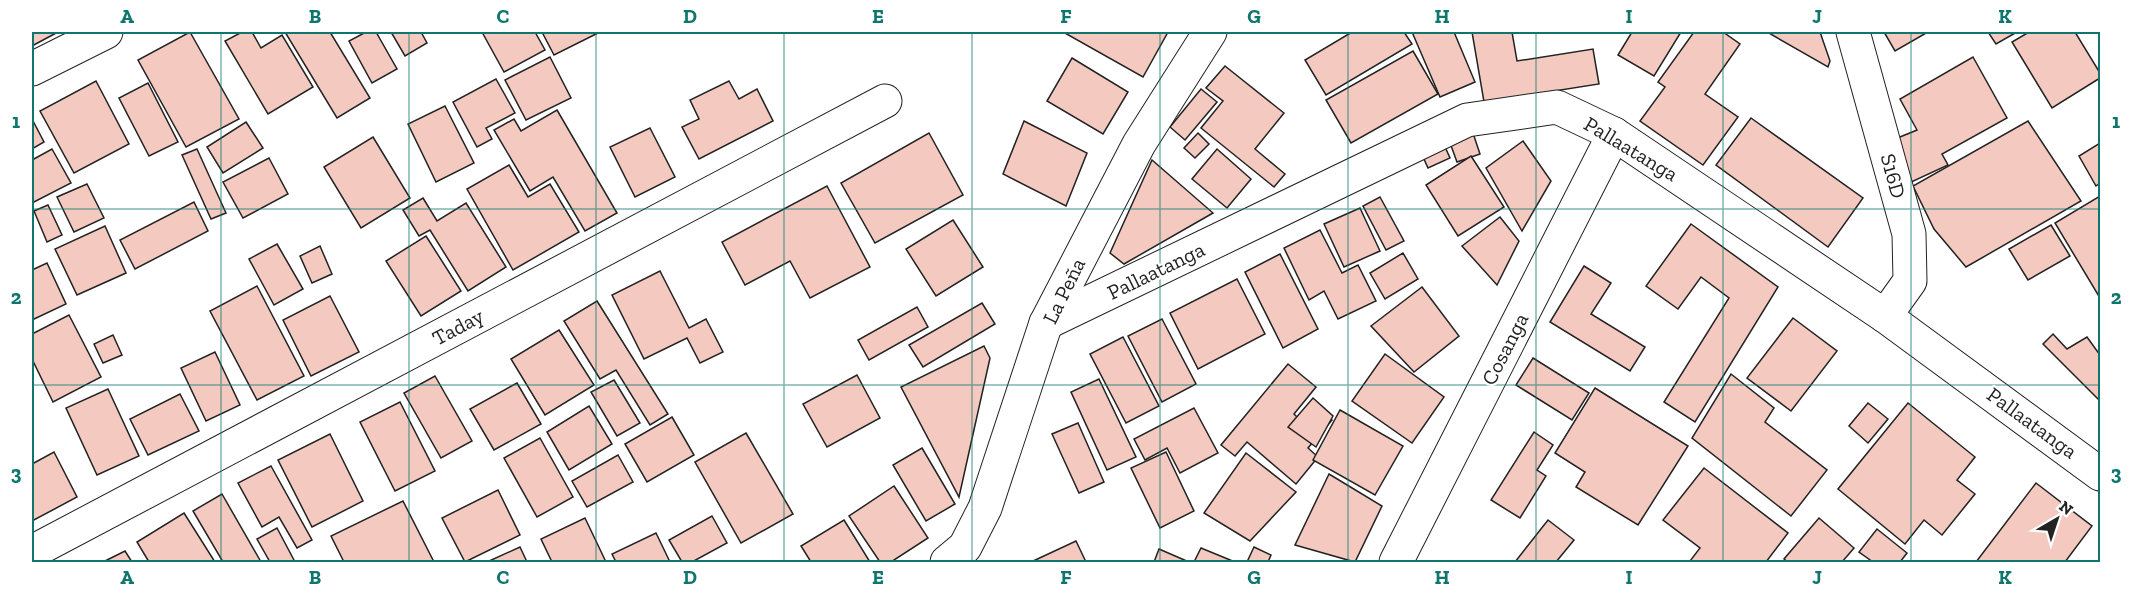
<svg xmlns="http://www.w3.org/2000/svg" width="2132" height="594" font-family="'Zilla Slab',serif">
<rect width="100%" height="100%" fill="#fff"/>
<g fill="#f3c9c0" stroke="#222" stroke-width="1.5">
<path d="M32,32H58L32,46Z"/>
<path d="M190,32L239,119L186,147L138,60Z"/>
<path d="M242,32H252L261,48L282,35L313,87L268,114L225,41Z"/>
<path d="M285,32H330L370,98L337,118Z"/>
<path d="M366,32H376L397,69L372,83L349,41Z"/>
<path d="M391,32H421L427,43L405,56Z"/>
<path d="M482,32H535L545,50L504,72Z"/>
<path d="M542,32H600L554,55Z"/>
<path d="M1063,32H1168L1143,77Z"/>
<path d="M1352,32H1404L1412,44L1326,95L1305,60Z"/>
<path d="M1412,32H1454L1475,82L1440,97Z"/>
<path d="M1472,32H1512L1517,61L1593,49L1599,84L1484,102Z"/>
<path d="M1632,32H1681L1654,76L1618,55Z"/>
<path d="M1694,32H1723L1740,44L1705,94L1738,117L1703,165L1640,121L1665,87L1658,82Z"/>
<path d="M1767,32H1820L1830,61L1828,67Z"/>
<path d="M1884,32H1928L1895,51Z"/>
<path d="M1988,32H2017L1996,44Z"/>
<path d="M2029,32H2075L2100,73V78L2052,108L2012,42Z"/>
<path d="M1413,51L1438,94L1351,143L1326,100Z"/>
<path d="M550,57L571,98L526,120L505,80Z"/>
<path d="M1973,57L2007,118L1942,154L1948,165L1907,184L1895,139L1917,130L1900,99Z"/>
<path d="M1072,58L1128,92L1103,134L1047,101Z"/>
<path d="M1225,66L1284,113L1255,149L1285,174L1274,187L1201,128L1223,101L1206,88Z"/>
<path d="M496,79L515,113L486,128L492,139L477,147L453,102Z"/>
<path d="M96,81L129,144L74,173L40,111Z"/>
<path d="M729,81L739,99L757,89L773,121L699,159L682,127L699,119L690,100Z"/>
<path d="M148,83L178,142L149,156L119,98Z"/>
<path d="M1201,89L1217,102L1185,140L1170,127Z"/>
<path d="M445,106L474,163L436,182L408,124Z"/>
<path d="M557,110L617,213L585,231L553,177L530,191L494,130L514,119L521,131Z"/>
<path d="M1751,118L1863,198L1828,247L1716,165Z"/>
<path d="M32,119L44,142L32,149Z"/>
<path d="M1024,121L1087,153L1066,206L1003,174Z"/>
<path d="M2028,121L2081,201L1966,267L1934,229L1913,186Z"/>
<path d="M246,122L263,148L223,173L207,147Z"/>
<path d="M650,128L675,177L635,197L610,147Z"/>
<path d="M929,133L963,195L875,243L841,183Z"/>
<path d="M1198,133L1209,144L1195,158L1184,148Z"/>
<path d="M1473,133L1480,154L1457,162L1449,140Z"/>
<path d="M373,137L410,198L361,228L324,167Z"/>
<path d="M1441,138L1450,158L1428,168L1419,148Z"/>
<path d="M1523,141L1551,181L1522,231L1486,168Z"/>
<path d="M2100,143V183L2096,186L2079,156Z"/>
<path d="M52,149L71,183L32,203V160Z"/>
<path d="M197,149L226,213L211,219L182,155Z"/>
<path d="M1217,149L1251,179L1227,208L1192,179Z"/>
<path d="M1471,156L1504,207L1458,236L1426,185Z"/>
<path d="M269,158L288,194L243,218L223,182Z"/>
<path d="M1152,160L1213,213L1124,264L1110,253Z"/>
<path d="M509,165L528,197L550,184L579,232L513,270L467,189Z"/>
<path d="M87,184L104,218L74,232L57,197Z"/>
<path d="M827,186L870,267L810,298L790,261L745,285L722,242Z"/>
<path d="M2100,196V298L2055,223Z"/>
<path d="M1380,197L1404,241L1386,250L1363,206Z"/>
<path d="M423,198L437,221L466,203L506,267L468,291L430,230L419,236L403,210Z"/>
<path d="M194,202L208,231L135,269L120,240Z"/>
<path d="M48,205L62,235L47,242L34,211Z"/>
<path d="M1360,208L1380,251L1344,267L1324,224Z"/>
<path d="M1500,217L1519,241L1497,285L1462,246Z"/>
<path d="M953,220L983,267L936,296L906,249Z"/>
<path d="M1691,224L1778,287L1695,422L1664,402L1729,298L1701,277L1678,309L1646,286Z"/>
<path d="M2051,225L2070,256L2028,280L2009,249Z"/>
<path d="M105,226L126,273L77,295L55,249Z"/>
<path d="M1320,230L1342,273L1358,265L1376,301L1338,319L1324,291L1309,300L1284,248Z"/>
<path d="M426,236L461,291L421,316L386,261Z"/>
<path d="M277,244L303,289L274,305L249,259Z"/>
<path d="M320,246L332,274L312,283L300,256Z"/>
<path d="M1403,253L1418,279L1385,299L1370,273Z"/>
<path d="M1280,254L1318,329L1283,348L1245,272Z"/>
<path d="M47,263L66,304L32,320V270Z"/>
<path d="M1584,266L1611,283L1591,314L1645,347L1630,371L1550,322Z"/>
<path d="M660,271L689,328L706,319L723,352L700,363L687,338L644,359L612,295Z"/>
<path d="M1237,279L1265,334L1198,369L1170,313Z"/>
<path d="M257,286L304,376L257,400L210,311Z"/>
<path d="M1422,287L1459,336L1414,372L1371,326Z"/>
<path d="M330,296L359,352L311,376L283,320Z"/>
<path d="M597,301L668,414L650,425L616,370L600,379L564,321Z"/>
<path d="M982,303L995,324L923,367L909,345Z"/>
<path d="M917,307L928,327L869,360L858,340Z"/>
<path d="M69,315L101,377L53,402L32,359V334Z"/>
<path d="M1793,318L1837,351L1791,411L1747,378Z"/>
<path d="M1162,319L1196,384L1162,402L1128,336Z"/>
<path d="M559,330L594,385L545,415L511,359Z"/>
<path d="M2053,334L2067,349L2087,337L2100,355V401L2043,344Z"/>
<path d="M113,335L122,355L103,363L94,344Z"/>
<path d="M1123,337L1159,406L1126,423L1090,354Z"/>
<path d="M984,346L990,358L959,497L901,387Z"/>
<path d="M215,352L240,405L206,421L181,368Z"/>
<path d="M1385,354L1444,397L1412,443L1352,401Z"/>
<path d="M1533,358L1589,393L1572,420L1516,385Z"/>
<path d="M1288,364L1316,387L1294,414L1302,422L1316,406L1332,420L1308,448L1318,457L1296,484L1247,442L1235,456L1221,445Z"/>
<path d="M1731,374L1774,408L1765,422L1827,470L1791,516L1692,438Z"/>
<path d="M857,375L880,418L827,447L803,404Z"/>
<path d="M435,376L472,441L441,458L404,393Z"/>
<path d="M1099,379L1136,457L1107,470L1071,392Z"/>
<path d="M614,380L640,423L617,436L591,392Z"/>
<path d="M517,383L541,424L494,450L470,409Z"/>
<path d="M1595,388L1688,446L1638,525L1576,487L1585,472L1555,453Z"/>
<path d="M108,389L139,456L97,475L66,408Z"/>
<path d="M180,394L199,431L148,455L130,419Z"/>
<path d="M1313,398L1333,416L1316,447L1288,427Z"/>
<path d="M400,402L435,471L395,491L360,422Z"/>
<path d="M1868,403L1888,419L1868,443L1849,426Z"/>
<path d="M1908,403L1975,457L1957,480L1975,494L1942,535L1924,520L1905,544L1838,489Z"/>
<path d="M589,406L612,444L569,470L547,432Z"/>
<path d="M1194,408L1218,453L1180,473L1167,448L1145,460L1134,439Z"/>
<path d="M1340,410L1403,446L1375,495L1313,460Z"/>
<path d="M672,417L694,455L647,482L625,444Z"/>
<path d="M1078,423L1104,482L1079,493L1052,434Z"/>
<path d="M1534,432L1553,445L1537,470L1546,476L1520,518L1491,500Z"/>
<path d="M746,433L793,514L741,543L695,462Z"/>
<path d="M330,434L363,501L312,527L278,460Z"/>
<path d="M540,438L573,497L537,517L504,458Z"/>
<path d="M922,448L955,504L926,521L893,465Z"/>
<path d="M54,452L77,497L32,521V464Z"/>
<path d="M1166,452L1194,511L1160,528L1131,468Z"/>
<path d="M1246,453L1296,492L1250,541L1204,513Z"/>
<path d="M618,455L633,482L587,507L572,481Z"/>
<path d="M271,466L312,540L297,548L279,517L262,527L238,483Z"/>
<path d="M1704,468L1788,533L1766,562H1693L1690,561L1700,548L1663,520Z"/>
<path d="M1329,474L1382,506L1355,562L1295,545Z"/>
<path d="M2036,483L2092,526L2065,562H1976Z"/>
<path d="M894,486L928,538L891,562H880L849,516Z"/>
<path d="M498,490L520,535L465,562L442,518Z"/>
<path d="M222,494L261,562H223L193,511Z"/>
<path d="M403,501L434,562H344L331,536Z"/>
<path d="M184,513L215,562H149L137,542Z"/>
<path d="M712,516L727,543L692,562H682L669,540Z"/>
<path d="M585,518L606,562H552L541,539Z"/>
<path d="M1819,518L1854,548L1842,562H1788L1784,559Z"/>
<path d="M844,520L870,562H811L801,546Z"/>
<path d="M1548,520L1574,540L1556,562H1515Z"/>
<path d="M277,528L295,562H270L257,539Z"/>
<path d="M1877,529L1907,553L1900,562H1873L1859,552Z"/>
<path d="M656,533L670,562H616L612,554Z"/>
<path d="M1076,541L1086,562H1031Z"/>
<path d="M520,547L527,562H487Z"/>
<path d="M1254,547L1271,555L1268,562H1247Z"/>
<path d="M1201,548L1235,562H1194Z"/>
<path d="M1159,549L1189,562H1154Z"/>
<path d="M125,551L132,562H103Z"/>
</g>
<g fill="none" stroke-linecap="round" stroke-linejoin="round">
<g stroke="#222" stroke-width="35">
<g id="street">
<path d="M1853,32L1909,234L1910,281L1885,316"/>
<path d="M32,69L106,32"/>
<path d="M1046,323L1467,120L1557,107L1614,134L1885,316L2100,474"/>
<path d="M32,552L885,101"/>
<path d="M947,562L965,547L985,508L1046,323L1139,144L1210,32"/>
<path d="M1396,562L1614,134"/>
</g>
</g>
<use href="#street" stroke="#fff" stroke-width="33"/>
</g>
<path fill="none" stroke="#0f766e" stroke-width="1.5" stroke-opacity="0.55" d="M221,32V562M409,32V562M596,32V562M784,32V562M972,32V562M1160,32V562M1348,32V562M1536,32V562M1723,32V562M1911,32V562M32,209H2100M32,385H2100"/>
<g text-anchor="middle" stroke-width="4.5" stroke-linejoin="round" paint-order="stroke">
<g font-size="21" fill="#222" stroke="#fff">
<text transform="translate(1631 149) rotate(31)" y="7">Pallaatanga</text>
<text transform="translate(1893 176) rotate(75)" y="7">S16D</text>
<text transform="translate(1156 271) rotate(-26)" y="7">Pallaatanga</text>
<text transform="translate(1064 291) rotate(-64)" y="7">La Peña</text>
<text transform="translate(458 327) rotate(-28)" y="7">Taday</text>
<text transform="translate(1505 349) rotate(-63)" y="7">Cosanga</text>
<text transform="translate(2032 423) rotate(36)" y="7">Pallaatanga</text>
</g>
</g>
<rect width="2132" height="594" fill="none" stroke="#ffffff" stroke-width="66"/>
<g transform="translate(2057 519) rotate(39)" stroke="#ffffff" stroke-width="4.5" paint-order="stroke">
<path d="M0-4.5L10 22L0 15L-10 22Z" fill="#222222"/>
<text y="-9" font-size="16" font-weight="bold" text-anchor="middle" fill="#222222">N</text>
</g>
<rect x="33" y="33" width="2066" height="528" fill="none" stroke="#0f766e" stroke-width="2"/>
<g font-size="20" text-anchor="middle" font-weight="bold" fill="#0f766e">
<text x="127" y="23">A</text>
<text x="315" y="23">B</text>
<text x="503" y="23">C</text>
<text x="690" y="23">D</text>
<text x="878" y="23">E</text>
<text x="1066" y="23">F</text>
<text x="1254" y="23">G</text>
<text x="1442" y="23">H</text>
<text x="1629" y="23">I</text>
<text x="1817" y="23">J</text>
<text x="2005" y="23">K</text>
<text x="16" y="128">1</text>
<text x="2116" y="128">1</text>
<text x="16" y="304">2</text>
<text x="2116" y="304">2</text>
<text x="16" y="480">3</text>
<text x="2116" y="480">3</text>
<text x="127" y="584">A</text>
<text x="315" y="584">B</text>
<text x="503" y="584">C</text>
<text x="690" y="584">D</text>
<text x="878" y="584">E</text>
<text x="1066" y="584">F</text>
<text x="1254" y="584">G</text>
<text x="1442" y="584">H</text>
<text x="1629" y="584">I</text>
<text x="1817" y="584">J</text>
<text x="2005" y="584">K</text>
</g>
</svg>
